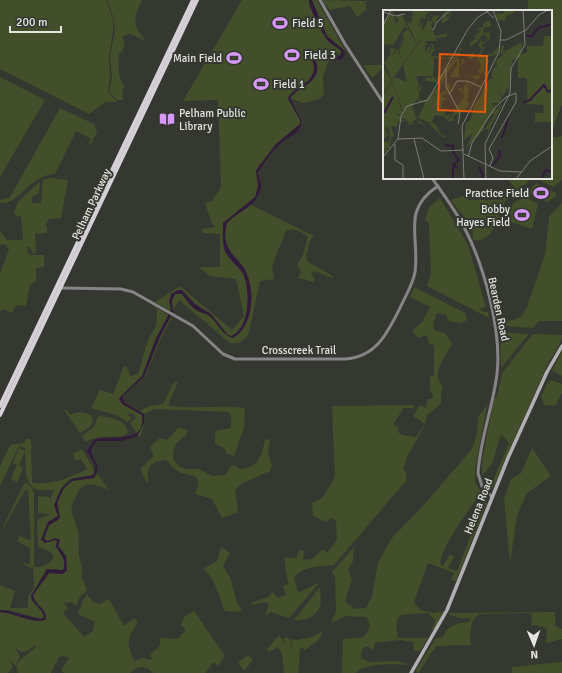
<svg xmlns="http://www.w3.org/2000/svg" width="562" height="673" font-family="Signika,sans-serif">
<rect width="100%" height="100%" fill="#353830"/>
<g fill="#434e2a">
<path d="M0,0H106L113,19V31L109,57L110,77L108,92L117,102H106L89,114L0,69Z"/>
<path d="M107,0H142C133,18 132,25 146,41L130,34L123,36C124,43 126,50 119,54C118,62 118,79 124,86L122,92L123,100H117L109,92L112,78L110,57L115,31L113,16Z"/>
<path d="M242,0H317L346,52L328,56L330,58L323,76L324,95L319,99L303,103L290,98L303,121L300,129L281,142L259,172C261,186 262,196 249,204L314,236L310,240L306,258L307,261L334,277L332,278L314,271L311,273L315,280L314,282L298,278L301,272L297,264L302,257L308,237C302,232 293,227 286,231L272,266L274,279L260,281L248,336L239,343H230L179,300L172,312L155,302L180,286L232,330L244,316L236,279L210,276L199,267H220V234L203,233L202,229L216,227L212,224L205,203L212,201L221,187L218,100L183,101Z"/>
<path d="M322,0L365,1L368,0L365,3L367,9L357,17L350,6L330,10Z"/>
<path d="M528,0H562V104L551,133V11H528Z"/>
<path d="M363,65H384V67L372,78Z"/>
<path d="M0,77L45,100L0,177Z"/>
<path d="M60,108L94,124L97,132L91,144L89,143L91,139L76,131L55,174C29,175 20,205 0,203V200L10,197Z"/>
<path d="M562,136V180L553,187L535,178H551V138Z"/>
<path d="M51,178L68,180L61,218L49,219L45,225L47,226V233L35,234L36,253H33L30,247H27L28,253L30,255H44V267L36,268V282L30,285L26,306L16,305L12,313L2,309L0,314V273L9,250L6,244L0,245V231L7,240H23L21,216L17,217L14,212L18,202L40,181L39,193L32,197V203H41L43,180Z"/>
<path d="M508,178H530C527,187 514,188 509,195C499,208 496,245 473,240C472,236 473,231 472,227C469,220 456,209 451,200L463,196L469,200H501L514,188Z"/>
<path d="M536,183L556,193V196L547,202L527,193Z"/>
<path d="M440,198L468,245L486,307L479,309L484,312H488L489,318L427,286L431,274L429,223L425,220L429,207Z"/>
<path d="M521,199H529L538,204L532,229L508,221C509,212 511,201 521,199Z"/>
<path d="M562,203V321H539L533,328L505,326L498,322L513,320L522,316L527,307L545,254L549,217Z"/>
<path d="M414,287L465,313L467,320L461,323L449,321L446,315L437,313L433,323L434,330L446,334L452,344C445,358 430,373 443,387L441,394V404L427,415L425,425L407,457L403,469L406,472V481L334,565C320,567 303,565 294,578L298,592H300L320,582L290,617L288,618L271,612L265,616L269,604L264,602L252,605L251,603L268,597L273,592L277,598L286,595L283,586L288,584L284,557L296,558L300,550L304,551L303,560L312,559L323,549L327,553L337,540L336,521L331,518L326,522L313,516L312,503L323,497L335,477L332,406L414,405V408H404L393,424L399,428L398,432L402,435L416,437L425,424L413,416L420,405L426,408L428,399H433V395L430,391V376H434V345L429,344L427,335L418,338L412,331L423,321L430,307L410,297Z"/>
<path d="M152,305L172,317L162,336L145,377L124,395L123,401L140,411L149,406L163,404L174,382H178L169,402V406C194,409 220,405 245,408L244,428L234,456L227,454L224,448L215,444V431L231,428V416L229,412L155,409L144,414V425L140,438L130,423L136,418L133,414L129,413L128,415L132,418L127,422C117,413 103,412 91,408L100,390L113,394L124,366L127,367L130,376L138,374L148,340L156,326L157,310Z"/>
<path d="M500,332L529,334L501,368Z"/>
<path d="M533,334L562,335C562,344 553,354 549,362C530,402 513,442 496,482L492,489L487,487L488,483H492L509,443L501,434L492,464L482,476V460L494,399L497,397L502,373Z"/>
<path d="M562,352V376L552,370Z"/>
<path d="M551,380L562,384V393L555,406L544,405L541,397L547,383Z"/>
<path d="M487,405L475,470V481L481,493C469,510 442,544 440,564L443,566L450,554L454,557L448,568L457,571L484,500L480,494L482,492L487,500V503L456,581L451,580L454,573L428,563L414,602L420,610L433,613L444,611L435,629L431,630L434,625L435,620L428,613L401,615C394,621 397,629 398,638H428L420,651H414L413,642L399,640L374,643V650L367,646C361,649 361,651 361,658L369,662L396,661L411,665C398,664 363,662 356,673H342L343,639L363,637C370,632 372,624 366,617L345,616L331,623L336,611L335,577L332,572L354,547L353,561L348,569L352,581L348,590L345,602L355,609L366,608L372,596L378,563L391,539L423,506L472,449L477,433L478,417Z"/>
<path d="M64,410H67L70,415C77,411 84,412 91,415L93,422L90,427L80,433Z"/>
<path d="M98,416C109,417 127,419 128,433C121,441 101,432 86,442L82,436L94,427Z"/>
<path d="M179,427L188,431L186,436C176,441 173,447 173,459L179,466L186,469H199L212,476L225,475L231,466L235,465L239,469C258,468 262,456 265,439L270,440L268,454L272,465L270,471L241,484L235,490L238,512L222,518L212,499L195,494C205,470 189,478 178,471C173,468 169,463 166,460C152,460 146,467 148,481L147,483L140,469L154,456L150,447L160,438L167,440Z"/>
<path d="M27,439H31L32,483C52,485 69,478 87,469L81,459L75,461L73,454L82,449L95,471L91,476C85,477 77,477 72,479C59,484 54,504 58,516L48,522L41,540L48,542L56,540L57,541L56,546C60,555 68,560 63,570L47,569L31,596L32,600L45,616L41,619L9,610H0V585L15,591L10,608H28V597L34,588L33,567C42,568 50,564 54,557L51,552L38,547L37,522L40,518L49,515V514L38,513V496L50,497V504L51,496L55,490C50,490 44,491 39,490C22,486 27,465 25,452L19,466L23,468L17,482L11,479L17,465L13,463L19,448L25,451V448L21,446L18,448L0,486V466L10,445L23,443Z"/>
<path d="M532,448L551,476L527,493L517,516L510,564L504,499L511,479L521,473Z"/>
<path d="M97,473L109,490C96,485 85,479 77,494C68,511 72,511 77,528C80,537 78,547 79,556C81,564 84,569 81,577L87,590L80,597L76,606L72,602L64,603L68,608L63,613L84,637L93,631L95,622L78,614L83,600L87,594L93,602L100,604L108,599L112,604L124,626L134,618L138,622C127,639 126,642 134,661L142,658L152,660L150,654L160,646V638L178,639L186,630L181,625L184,617L194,611L225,656L218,666L214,662L205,673H153C147,665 137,665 130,673H64L61,670L69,658L65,656L59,657L51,673H18L16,666L19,661L36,647V645L25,652L19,651L15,647L20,657L15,666L8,658L13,667L8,673H0V612L9,613L38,621L46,617C45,608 34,604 33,595L49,573L63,574L67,570L63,551L58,546L60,540L45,541L44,538L49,525L56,521L59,512C54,502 62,488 71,482C77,478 87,479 94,478Z"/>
<path d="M25,482L32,488L34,493V567L32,566V569L23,564L24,562L29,565L30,561V548L17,541L20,536L31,541L28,489L24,492L4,527L3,526Z"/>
<path d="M221,547L230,553L223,566L231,580L237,603L242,610L238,612L225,611C218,596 217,580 203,569L217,561Z"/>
<path d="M320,587C320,592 322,601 320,606C316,617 305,621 294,620Z"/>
<path d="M555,612V626L562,629V639L546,643L547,629L536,625L531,626L532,616L531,613L480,614C469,619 470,635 471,645L437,646L430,654L419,673L417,672L416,670L436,638L443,637C447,625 458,623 469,622L471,618H459L448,614L450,613Z"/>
<path d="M321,632L322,635L318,640L305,650L302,648L300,649L298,673H284L282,654L278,647L269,652L267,649L279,635L287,648L283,639L288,637L292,645L289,647L293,646L290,639L296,640L312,637Z"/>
<path d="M248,655L253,660L244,671L238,662Z"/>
<path d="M562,662V673H512V667Z"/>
</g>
<path fill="#311b3b" d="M309,0H312L327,36L345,51L344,57L340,60L313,53C314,57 316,60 317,65C320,83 298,87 290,98L302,121C301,135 287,136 279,145C271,153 264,164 258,173C259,178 261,182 261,186C258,207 239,210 227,223C219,254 241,255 248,277C255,296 252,328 233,338C220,334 219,323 208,315C205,313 200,313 196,310C190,306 186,299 182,294H175L172,301L173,312L160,337L144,377L123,396L124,402L144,414V423L137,436L121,441H97L91,449C92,460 103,467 94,478L72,481L64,488L57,503L60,517L58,520L49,525L44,539L48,541L56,538L60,540L58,546L66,556L67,570L63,574L49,573L33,595C34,605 47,608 46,619C37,626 12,612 0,612V610C11,610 37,621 44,618C44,608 32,605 31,596L47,569L63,570C67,561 62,555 56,547L57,541L55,540L45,543L41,540L48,522L58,516L54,505L61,489L71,479L94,475L95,465L87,451L94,440C108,433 146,447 142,415L122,404L119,398L142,376L156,338L171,310L169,301L171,294L178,290H182L195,304L211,314L227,334L231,336C250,328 250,293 244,276C241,267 229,261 225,251C222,243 223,232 223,223L255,197L258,186L256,171L259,166L276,144L300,124V120L288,99C291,88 308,87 313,73C316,66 310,59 312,52C322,49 332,59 341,56V51C337,47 332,45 328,41C323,35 308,7 309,0Z"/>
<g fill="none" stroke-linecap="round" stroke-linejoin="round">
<g stroke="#868487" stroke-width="3">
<path d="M320,0L345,44L384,104"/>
<path d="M432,178C443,194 455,210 464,227C484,265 502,331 497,374C493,407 480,439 478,473L482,486L492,497"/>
<path d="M61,288L121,289L133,292L193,326L223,354L235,359H345C377,357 388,332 401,306C406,295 413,284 415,272C420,236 401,210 438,186"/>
</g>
<path stroke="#b2afb4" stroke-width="3.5" d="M411,673L447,610L508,458L547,372L562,346"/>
<g stroke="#d5d0d7" stroke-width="4">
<path d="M0,406L193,0"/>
<path d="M0,415L197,0"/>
</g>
</g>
<defs>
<g id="stadium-bare" transform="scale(1.2)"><path d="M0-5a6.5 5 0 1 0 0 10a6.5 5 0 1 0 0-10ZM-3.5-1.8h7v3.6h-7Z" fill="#d89af8" stroke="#353830" stroke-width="2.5" paint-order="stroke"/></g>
<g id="library-bare" transform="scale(1.2)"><path d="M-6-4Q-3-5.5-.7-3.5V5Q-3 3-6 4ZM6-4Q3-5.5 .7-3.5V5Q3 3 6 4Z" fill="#d89af8" stroke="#353830" stroke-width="2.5" paint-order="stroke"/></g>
</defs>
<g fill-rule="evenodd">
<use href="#stadium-bare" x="280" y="23"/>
<use href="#stadium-bare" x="292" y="55"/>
<use href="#stadium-bare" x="234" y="58"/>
<use href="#stadium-bare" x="261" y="84"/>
<use href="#library-bare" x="167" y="119"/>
<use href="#stadium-bare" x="541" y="193"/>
<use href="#stadium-bare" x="522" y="215"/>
</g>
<g text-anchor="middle" stroke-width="4" stroke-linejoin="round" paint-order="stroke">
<g font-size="11" fill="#e4e5e1" stroke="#353830" text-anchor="start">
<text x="292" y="27">Field 5</text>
<text x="304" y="59">Field 3</text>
<text x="222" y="62" text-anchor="end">Main Field</text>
<text x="273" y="88">Field 1</text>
<text x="179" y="117">Pelham Public<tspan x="179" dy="13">Library</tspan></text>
<text x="529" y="197" text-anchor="end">Practice Field</text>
<text x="510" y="213" text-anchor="end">Bobby<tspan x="510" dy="13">Hayes Field</tspan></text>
</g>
<g font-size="11" fill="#e4e5e1" stroke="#353830">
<text transform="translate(91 204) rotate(-65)" y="4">Pelham Parkway</text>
<text transform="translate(499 309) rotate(78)" y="4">Bearden Road</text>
<text x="299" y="354">Crosscreek Trail</text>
<text transform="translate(478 506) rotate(-68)" y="4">Helena Road</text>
</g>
</g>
<g transform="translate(383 10)">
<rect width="169" height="169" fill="#353830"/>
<path d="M9,0L13,14L16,10L13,7L18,3L29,26L26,30L30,26L32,31H33L24,13L26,12L28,15L29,5L33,6L29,4L30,0L47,2L42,5L43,8L39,11L41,8L39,7L37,10L36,18L39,12V21L44,13L45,8L48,4L45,11H49L50,5L58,7L64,0L63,6L65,7L66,4L63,5L69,1L65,10L59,14V8L63,7H55L51,15V12L48,14L52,26L64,23V27L52,28L55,31H36L9,70L0,50L2,52L7,44V38L12,39L15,36L7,48L15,39L18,50L16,39L26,30L16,38L21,29L19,24L25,19L21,17L9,37L8,34L0,35V15ZM115,0H118L115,2V4L121,3V0H139L132,1L131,3L123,6L122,9H125L121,11L117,9V12L113,8ZM106,10L104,11H107L108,17H101L100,21L102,24L106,21L107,28L105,30L103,25L101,28L102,24L99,25L94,32L87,37L88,33L85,35L88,31L90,32V29L93,30L91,26L96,27L92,25L98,21L97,19L94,22L95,18H99L102,11ZM161,26H169V112H152V103H160L161,95L144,94V68H135V46L129,51L125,82L124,79L120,86L114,81L119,87L116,93H109L110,97L112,95H113L112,101L120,93L105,122V119H102L112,104H109L101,115V119L82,140L90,123L81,130L83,113L87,111L92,93L98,87L101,76L106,72L104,70L111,68L108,67L109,60L110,64V59L114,56L113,51L123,42L118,45V36H121L120,42L138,33L140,35L137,44L144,43V36H160ZM102,28L103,31L102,33L98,34L100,38L104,33L98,43L99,47L100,45H104L106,44H109L111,42L114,38L116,36L114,44L104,47L106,52L102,51L101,62L106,61L101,65V62L97,64L95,61L98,59L97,53L93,46L88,50L85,46L90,42L92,46L96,44L99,39L95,35L99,29L98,32H102ZM42,31L45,34L42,35V43L46,36L48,38L44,44L48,41L49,36L47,34L51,35L50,39L56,40H51L47,47L53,46L64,49L65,47H73L70,45L74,44L68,42L75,43L77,38L79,39L73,49H76V54L79,53V49L83,51L76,56V67H67V82L64,80V74H67V67L74,55V50L64,63L54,85L55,88L59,81L61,82L58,85L63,80L65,84H61L59,88H65L59,91L58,101H61L63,106L67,103L65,111L72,100H75L74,96L81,87L82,84L76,81L75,78H78L79,82L83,73L84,72L88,76L91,70L93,68L83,67L84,63V67L96,65L98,67L92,70L88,77L83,75L86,79L84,92L87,93L82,101L70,106L71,111H66L60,106L52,105L48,113H51L59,125L63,126L61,128L46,114L48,113L35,108L42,93L35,91V88L29,96L34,110L44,115L35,113L33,109L29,112L31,114L24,115L26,114L22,108L18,109L20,101L9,71L12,67L24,72L20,55L36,32ZM51,47L55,49H71L57,66H53L55,67L53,70L51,67L43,68L42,71L59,73L42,90H36V81L39,78L38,76L34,81L36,76L33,66H50ZM0,57L9,71L0,83ZM9,72L20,104L17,105L12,102L22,112L15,111L14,117L8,116L11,126L8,129L7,138H2L5,139L2,144L0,132L6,131L7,126L5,116L2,119L5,124V126L1,125L4,127L0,129V85Z" fill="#434e2a" fill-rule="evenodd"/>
<path fill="none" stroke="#311b3b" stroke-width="2" d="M143,26H149L155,18L169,14M140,93L147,90L161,75L165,82L169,80M1,103L10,87M119,128L125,109M62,135L70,136V142L76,150L71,154L73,157L70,156V169M109,156L117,146L116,140M96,157L100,166L98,169M158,169L163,160L169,162"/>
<path fill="none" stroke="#7b7d77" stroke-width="1" d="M102,0L111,8M0,2L13,6L22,4M0,15L8,0M50,20L54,12L67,0M117,30H123L143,20L156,5L165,0M63,59V77L77,103L75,114M66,85L74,71H84L98,77M15,129L39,128L58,141L81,140M31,129L41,169M12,134V150L20,155V169M81,144L117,161L138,162M0,147L15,129L18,106L24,96L45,90L85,19L95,7L107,0M85,147L89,133L111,99L123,87L133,83M107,156L110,148L106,139L133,92V83M81,169L79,116L116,42L118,21L110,0M103,169L102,134L127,83L128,58L142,35L140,0M133,169L147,151L169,136"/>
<path fill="#e8590c" fill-opacity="0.15" stroke="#e8590c" stroke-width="2" d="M57,44L104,46L102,102L55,100Z"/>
<rect width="169" height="169" fill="none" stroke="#e4e5e1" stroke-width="2"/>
</g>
<g transform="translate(534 645) rotate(178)" stroke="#353830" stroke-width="3" paint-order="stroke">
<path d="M0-3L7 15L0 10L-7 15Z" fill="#e4e5e1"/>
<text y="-6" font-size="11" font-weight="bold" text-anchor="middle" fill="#e4e5e1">N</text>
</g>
<path d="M10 26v6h51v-6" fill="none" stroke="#e4e5e1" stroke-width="2"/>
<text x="16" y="26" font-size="12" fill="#e4e5e1" stroke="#353830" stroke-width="3" paint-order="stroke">200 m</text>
</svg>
